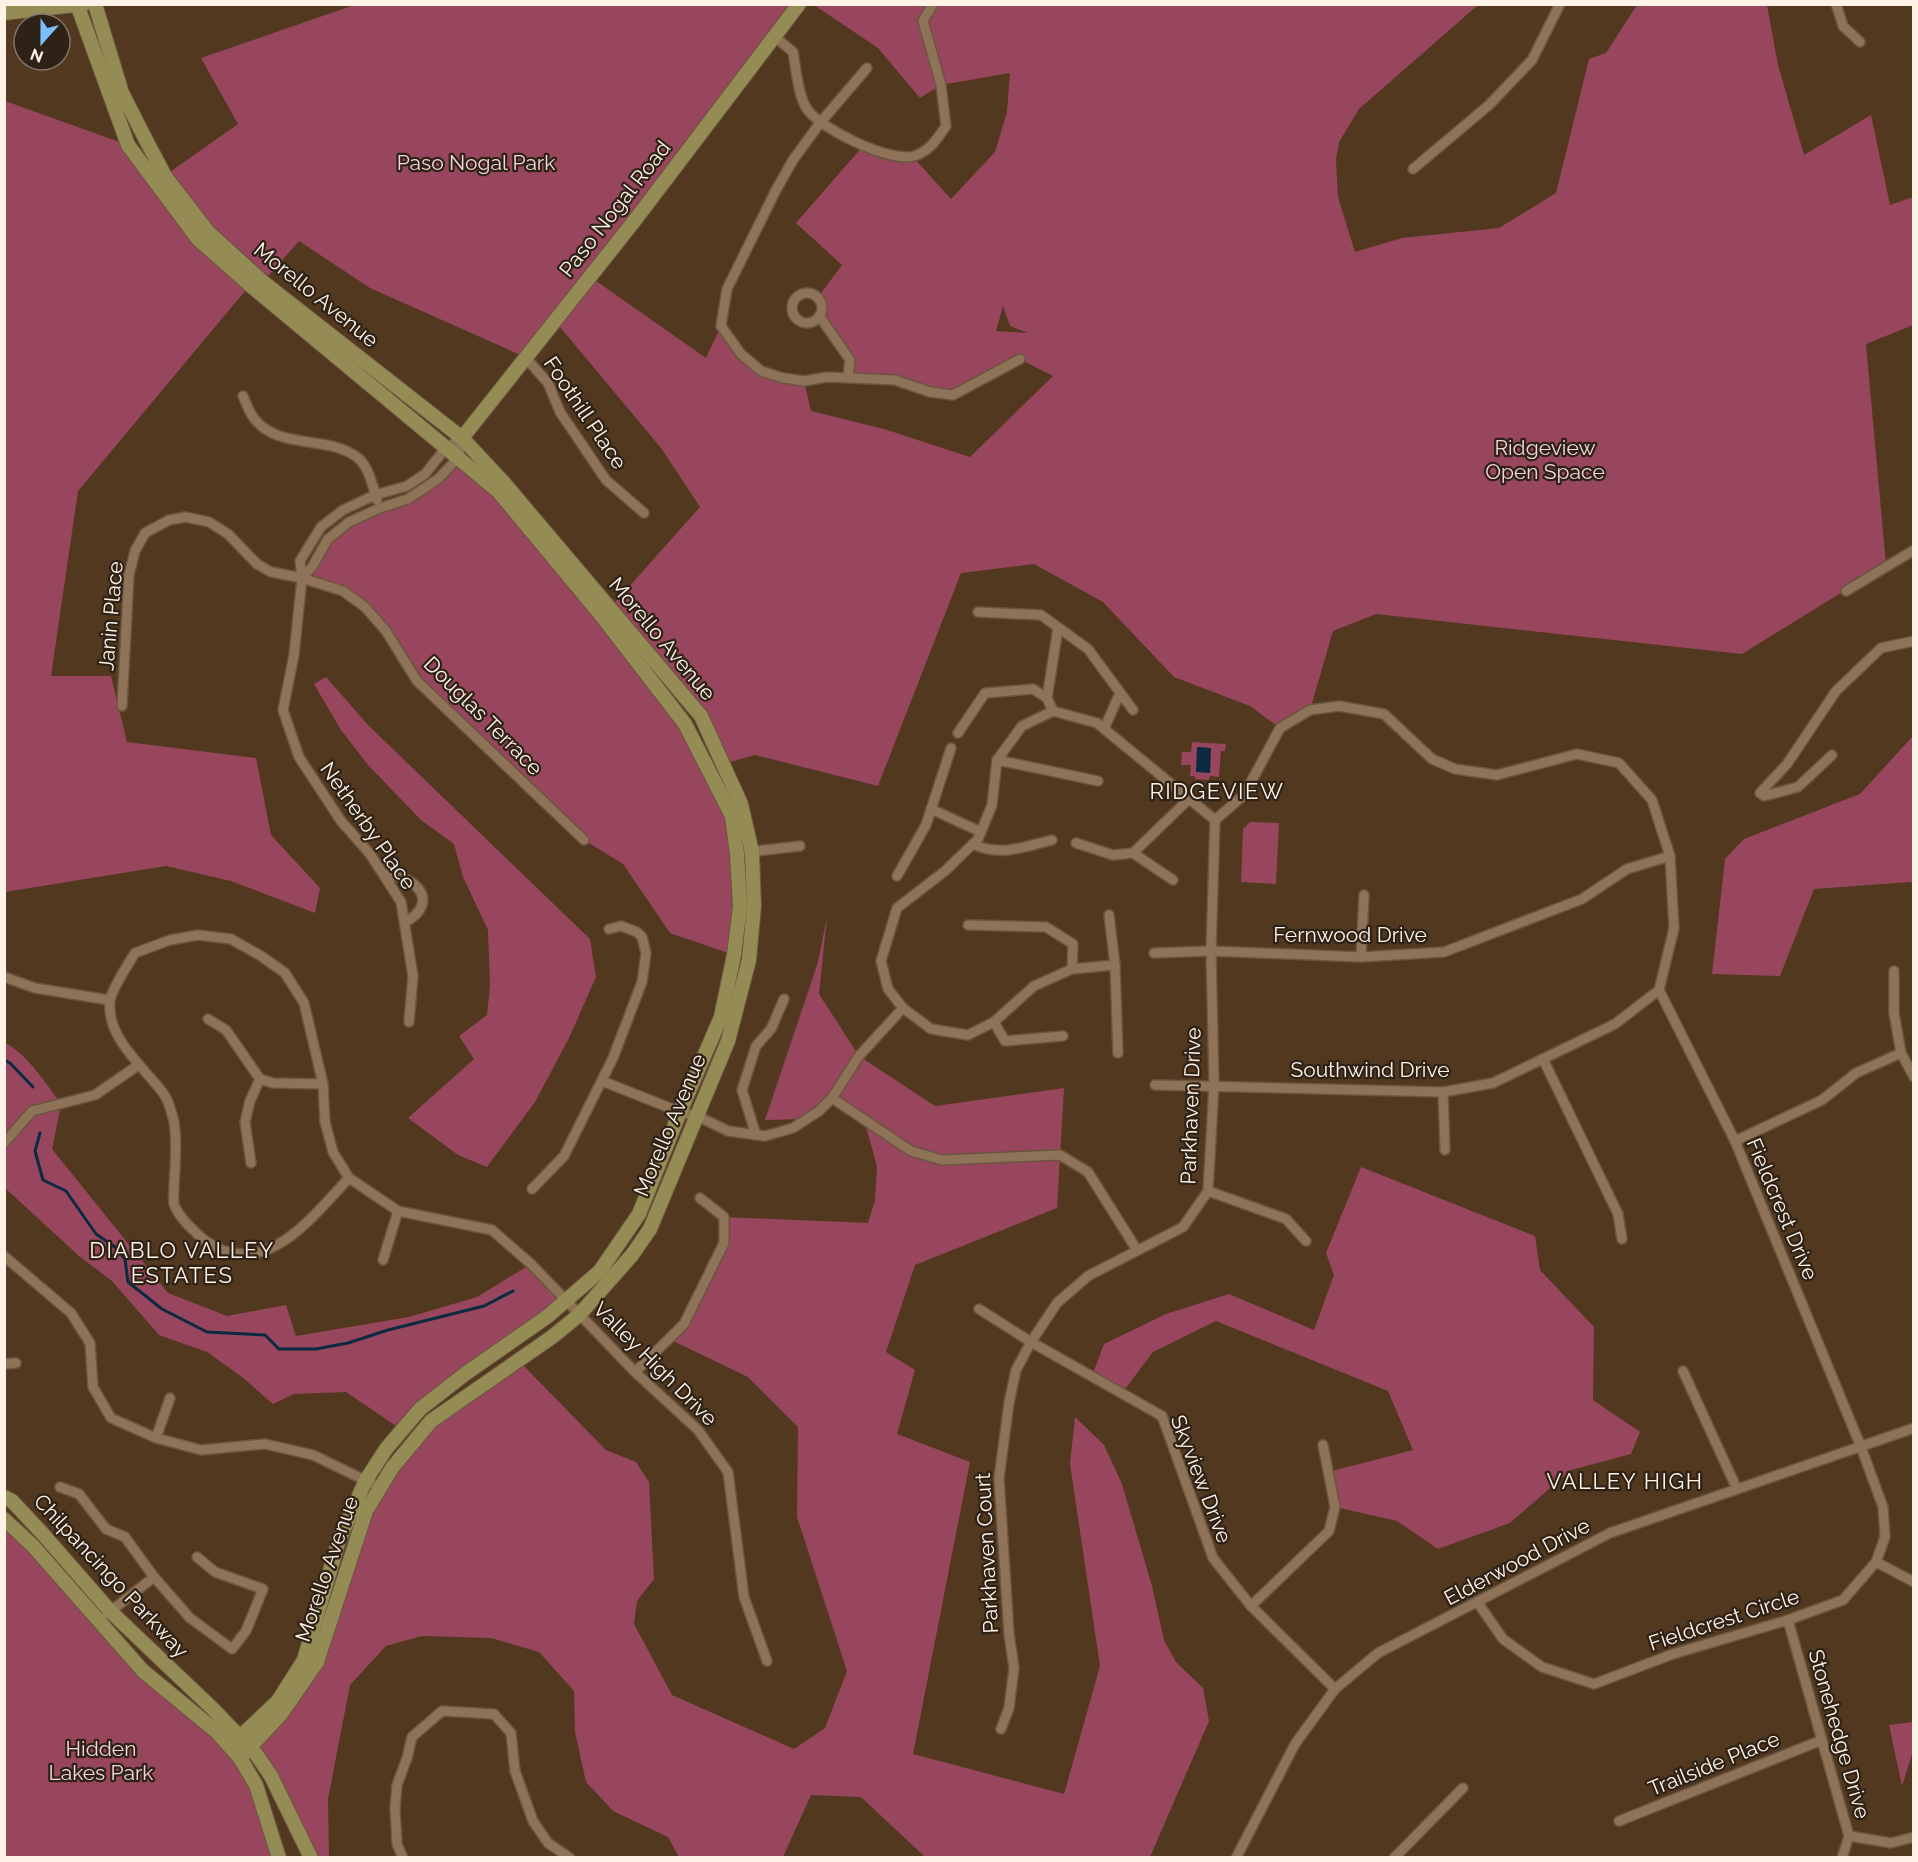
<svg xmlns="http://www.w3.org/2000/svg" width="1918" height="1862" font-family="Raleway,sans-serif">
<rect width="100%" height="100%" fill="#51381e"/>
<g fill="#98465d" fill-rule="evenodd">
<path d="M354,5H799L589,276L706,358L721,326L761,371L804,381L811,411L884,429L970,457L1053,376L1019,359L953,395L895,380L848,377L850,360L820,317L823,310L818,297L842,265L796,223L863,146L913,157L951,199L995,152L1007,112L1010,73L941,85L920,98L878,48L814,5H1478L1359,109L1339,142L1336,160L1338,197L1355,252L1402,238L1499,228L1556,193L1589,59L1606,53L1637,5H1767L1778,65L1804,155L1871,115L1890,205L1913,197V325L1866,344L1886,565L1742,654L1376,614L1333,631L1310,710L1280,728L1250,706L1174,677L1103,602L1034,564L961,573L878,786L755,755L723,764L701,716L610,608L700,507L661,448L555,321L525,357L370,288L299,241L263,282L208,232L167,174L238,124L201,58ZM1003,306L1010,326L1028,333L996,331Z"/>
<path d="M5,101L128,145L250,285L78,491L51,676H111L127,742L256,758L271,835L320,888L315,913L231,881L166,866L5,892Z"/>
<path d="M458,458L498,491L685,724L732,816L737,854L734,955L670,933L623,864L584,840L417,681L386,631L343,591L302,578L328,539L349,522L408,499Z"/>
<path d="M326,677L368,725L590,939L596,977L569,1038L535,1102L487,1167L458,1155L408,1118L474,1059L459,1036L487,1015L490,986L488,930L463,877L454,844L421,820L368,765L341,730L314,684Z"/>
<path d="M1913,736V884L1910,882L1814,889L1780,976L1712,974L1725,859L1744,839L1860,794Z"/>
<path d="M1192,742L1226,744L1225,751H1221L1219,777L1210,776L1209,780L1195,779V776H1190L1191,765H1181L1182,752H1191Z"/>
<path d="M1250,822L1279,823L1276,884L1241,882L1243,829Z"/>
<path d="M827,917L819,994L859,1056L935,1106L1064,1088L1057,1208L915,1265L886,1352L915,1370L897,1434L970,1462L913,1754L1064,1794L1100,1666L1070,1464L1075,1417L1104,1445L1122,1484L1152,1586L1164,1640L1176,1662L1203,1688L1209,1721L1150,1857H925L861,1797L811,1795L783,1857H679L668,1837L613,1811L586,1782L575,1732L574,1691L539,1652L491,1638L422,1636L386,1646L350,1685L328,1799L329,1857H311L256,1754L262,1737L317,1662L366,1511L431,1421L519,1361L606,1450L636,1462L649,1482L654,1579L637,1601L634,1624L672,1695L794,1749L825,1728L847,1671L797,1517L798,1427L748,1377L669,1339L684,1324L724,1243V1217L868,1223L875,1200L877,1166L864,1120L832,1098L806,1119L765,1120L818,962Z"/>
<path d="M4,1042C28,1055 45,1082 61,1104L52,1149L168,1293L227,1316L286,1305L296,1336L409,1317L477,1297L531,1264L567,1301L402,1430L346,1392L294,1394L273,1404L242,1377L207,1352L159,1335L112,1281L79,1256L5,1188Z"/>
<path d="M1361,1167L1535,1236L1540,1270L1594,1327L1593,1400L1640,1432L1631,1454L1571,1470L1510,1523L1438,1549L1397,1521L1335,1507L1328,1472L1413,1450L1388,1391L1216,1321L1153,1352L1122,1393L1092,1376L1104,1344L1166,1314L1229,1294L1314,1330L1334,1275L1326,1253Z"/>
<path d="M4,1519L93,1616L240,1758L279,1857H5Z"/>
<path d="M1913,1722V1751L1902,1786L1889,1725Z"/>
</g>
<path fill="#0b2a41" d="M1197,747L1211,748L1210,773L1196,772Z"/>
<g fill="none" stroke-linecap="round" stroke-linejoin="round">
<g stroke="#0b2a41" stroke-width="3">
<path d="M4,1060L10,1063L33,1087"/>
<path d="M40,1133L35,1151L43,1180L66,1191L96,1234L115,1247L125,1259L128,1282L162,1309L207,1332L265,1335L279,1349H316L348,1343L388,1330L484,1306L513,1291"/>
</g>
<g stroke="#6a553f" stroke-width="12">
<g id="street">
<path d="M1836,4L1843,26L1860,42"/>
<path d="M775,37L793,52C796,68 798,96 807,109C821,129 890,163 914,156C930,151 937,139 946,126L941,85L923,21L933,4"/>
<path d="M867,68L820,123L793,160L776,190L727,289L721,326L741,354L761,371L783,378L804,381L827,377L895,380L930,392L953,395L1020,359"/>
<path d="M1413,169L1489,105L1532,60L1560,4"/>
<circle cx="807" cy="308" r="15"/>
<path d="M820,317L850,360L848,377"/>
<path d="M525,357L548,383L560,412L606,480L644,513"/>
<path d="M243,396C246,403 249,411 253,417C277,451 328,434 358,458C369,467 373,487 377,500"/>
<path d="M462,438L458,458L438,479L408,499L380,508L349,522L328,539L312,567L302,578L300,561L321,527L343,510L375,495L407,486L425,474L445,449Z"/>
<path d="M302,578L294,655L283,710L299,757L341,821L370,854L401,902L413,976L409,1022"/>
<path d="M1846,591L1914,550"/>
<path d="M978,612L1041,615L1088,649L1133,710"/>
<path d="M1047,698L1058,628"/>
<path d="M122,706L129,575L135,551L145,533L169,520L186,517L209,522L228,534L257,564L271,572L302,578L343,591L365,607L386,631L417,681L584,840"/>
<path d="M1104,729L1120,693"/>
<path d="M958,733L985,693L1033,689L1047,698L1053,711"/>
<path d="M1832,755L1798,787L1764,796L1760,793L1787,764L1836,691L1881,648L1914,641"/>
<path d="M997,760L1098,781"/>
<path d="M931,809L981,832"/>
<path d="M1076,843L1113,855L1133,853L1173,880"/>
<path d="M973,844C1001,857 1023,847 1052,840"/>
<path d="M748,852L800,846"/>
<path d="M1133,853L1189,799"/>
<path d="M384,874C392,876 404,877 411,882C431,896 423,913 405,922"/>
<path d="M897,876L926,825L951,748"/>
<path d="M1109,915L1115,965L1118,1053"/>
<path d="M968,925L1046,927L1073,944L1072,969"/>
<path d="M1154,953L1211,951L1361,957L1444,952L1582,899L1627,869L1670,856"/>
<path d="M1361,957L1364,895"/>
<path d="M1894,971V1013L1901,1053L1914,1077"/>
<path d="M4,977L35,988L109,1000"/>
<path d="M903,1008L931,1029L968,1035L994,1022L1034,986L1072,969L1115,965"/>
<path d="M208,1019L226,1030L260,1079L273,1083L323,1084"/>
<path d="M994,1022L1005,1041L1063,1036"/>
<path d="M1543,1059L1618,1214L1622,1239"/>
<path d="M602,1081L680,1112L697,1116L728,1131L765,1136L793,1128L819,1111L832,1098L859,1056L903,1008L888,989L881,961L897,908L945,871L978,839L992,805L997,760L1022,726L1053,711L1097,723L1215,820"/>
<path d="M1155,1085L1443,1092L1493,1083L1615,1024L1659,990L1674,928L1670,856L1652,800L1619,763L1577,754L1497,775L1455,769L1432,759L1384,714L1339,706L1310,710L1280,728L1244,795L1215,820"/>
<path d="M1443,1092L1445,1150"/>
<path d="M832,1098L911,1151L942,1160L1060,1155L1088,1172L1137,1250"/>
<path d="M756,1135L742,1090L756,1046L771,1029L784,999"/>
<path d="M1735,1141L1822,1100L1856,1073L1901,1053"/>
<path d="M4,1143L32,1111L95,1095L137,1066"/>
<path d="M251,1163L245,1122L250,1101L260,1079"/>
<path d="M349,1178C312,1217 263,1285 203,1239C194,1231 178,1217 174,1204C173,1199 174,1191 174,1186C175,1169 178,1134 173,1118C171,1110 168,1099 163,1093C144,1067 106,1038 110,1001C111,990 129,963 135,953L170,940L198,935L231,939L261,956L285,973L304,1003L323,1084L325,1122L333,1152L349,1178L398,1211L492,1230L531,1264L635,1372L698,1430L728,1472L744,1597L767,1661"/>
<path d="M532,1189L564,1156L613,1058L642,982L646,953L642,937L637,932L621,926L609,929"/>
<path d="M1208,1191L1286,1219L1306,1241"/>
<path d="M4,1256L71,1313L90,1343L93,1387L111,1418L156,1438L201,1450L265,1444L313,1455L379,1487"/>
<path d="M383,1260L398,1211"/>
<path d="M979,1309L1031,1342L1162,1416L1213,1558L1251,1606L1335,1689"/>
<path d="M4,1364L16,1363"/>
<path d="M1683,1371L1737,1489"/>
<path d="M635,1372L684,1324L724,1243V1217L700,1198"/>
<path d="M156,1438L170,1398"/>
<path d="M60,1487L79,1494L106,1529L125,1537L154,1577L190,1618L232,1649L246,1631L263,1589L215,1572L197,1557"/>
<path d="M1876,1562L1914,1582"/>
<path d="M1478,1603L1503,1639L1542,1667L1594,1684L1673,1654L1788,1620L1843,1600L1876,1562L1885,1537L1883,1507L1861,1447L1735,1141L1659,990"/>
<path d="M1251,1606L1329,1531L1335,1507L1323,1445"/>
<path d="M107,1614L154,1577"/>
<path d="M1788,1620L1849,1836L1842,1858"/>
<path d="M1001,1729L1009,1708L1014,1668L1009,1634L999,1478L1009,1403L1016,1370L1031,1342L1057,1303L1088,1276L1183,1227L1208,1191L1214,1085L1211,951L1215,820"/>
<path d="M1619,1821L1822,1740"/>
<path d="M1849,1836L1891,1843L1914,1837"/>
<path d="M403,1858L397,1844L395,1808L397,1785L407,1758L412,1737L442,1711L494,1714L511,1733L515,1771L533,1821L548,1843L570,1858"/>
<path d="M1236,1858L1295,1744L1335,1689L1378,1653L1610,1533L1914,1428"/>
<path d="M1394,1858L1463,1788"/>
</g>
</g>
<g stroke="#6a553f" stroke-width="16">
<g id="secondary">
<path d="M77,4L128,145L198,239L250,285L498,491L601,615L685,724L732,816L737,854L740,906L734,955L721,1017L680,1112L639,1214L600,1271L548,1316L465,1374L420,1409L386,1449L366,1480L339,1540L304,1660L278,1701L240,1737L229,1745"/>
<path d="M95,4L122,93L148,144L165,176L208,232L263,282L462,438L504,483L701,716L741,804L752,852L754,906L749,960L728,1041L650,1229L632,1255L579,1315L552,1337L431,1421L392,1468L366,1511L317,1662L281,1714L240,1758"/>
<path d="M4,13L84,4"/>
<path d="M462,438L635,220L799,4"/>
<path d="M4,1497L12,1501L42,1533L110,1611L213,1709L256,1754L271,1776L311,1858"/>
<path d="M4,1519L33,1546L143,1671L217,1732L240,1758L256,1785L279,1858"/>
</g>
</g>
<use href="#street" stroke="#8f7358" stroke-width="9"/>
<use href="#secondary" stroke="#948c54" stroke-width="14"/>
</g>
<g text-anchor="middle" stroke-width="4.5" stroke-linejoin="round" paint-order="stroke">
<g font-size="21" fill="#f2d4da" stroke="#2e2217">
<text x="476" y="170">Paso Nogal Park</text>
<text x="1545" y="455">Ridgeview<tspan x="1545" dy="24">Open Space</tspan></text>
<text x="101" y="1756">Hidden<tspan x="101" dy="24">Lakes Park</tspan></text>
</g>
<g font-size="21" fill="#fff2e6" stroke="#2e2217">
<text transform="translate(615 209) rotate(-52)" y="7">Paso Nogal Road</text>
<text transform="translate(316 295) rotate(39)" y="7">Morello Avenue</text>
<text transform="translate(585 413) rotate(56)" y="7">Foothill Place</text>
<text transform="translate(111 616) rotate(-85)" y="7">Janin Place</text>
<text transform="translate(662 639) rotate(50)" y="7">Morello Avenue</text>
<text transform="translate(483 716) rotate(45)" y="7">Douglas Terrace</text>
<text transform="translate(368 826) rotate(55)" y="7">Netherby Place</text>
<text x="1350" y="942">Fernwood Drive</text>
<text x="1370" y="1077">Southwind Drive</text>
<text transform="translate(1191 1106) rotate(-88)" y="7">Parkhaven Drive</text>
<text transform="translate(670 1125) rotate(-67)" y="7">Morello Avenue</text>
<text transform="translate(1782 1209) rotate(67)" y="7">Fieldcrest Drive</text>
<text transform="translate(655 1364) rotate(45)" y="7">Valley High Drive</text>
<text transform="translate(1201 1479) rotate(69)" y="7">Skyview Drive</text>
<text transform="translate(987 1553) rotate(-93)" y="7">Parkhaven Court</text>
<text transform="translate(1517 1562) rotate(-28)" y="7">Elderwood Drive</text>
<text transform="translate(327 1569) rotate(-71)" y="7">Morello Avenue</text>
<text transform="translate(111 1576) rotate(47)" y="7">Chilpancingo Parkway</text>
<text transform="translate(1724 1620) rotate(-18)" y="7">Fieldcrest Circle</text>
<text transform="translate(1839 1734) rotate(74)" y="7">Stonehedge Drive</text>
<text transform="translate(1714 1764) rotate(-22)" y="7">Trailside Place</text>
</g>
<g font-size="22" letter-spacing="1.5" fill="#fff2e6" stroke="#2e2217">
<text x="1217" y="799">RIDGEVIEW</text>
<text x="182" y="1258">DIABLO VALLEY<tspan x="182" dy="25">ESTATES</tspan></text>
<text x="1625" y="1489">VALLEY HIGH</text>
</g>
</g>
<rect width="1918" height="1862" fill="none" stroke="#fff2e6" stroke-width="12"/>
<g transform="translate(42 42) rotate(201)"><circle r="28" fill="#2e2217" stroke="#82756a" stroke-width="1.5"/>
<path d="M0-4.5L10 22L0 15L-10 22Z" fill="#7abff8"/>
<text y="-9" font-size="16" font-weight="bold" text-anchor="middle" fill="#fff2e6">N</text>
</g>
</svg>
